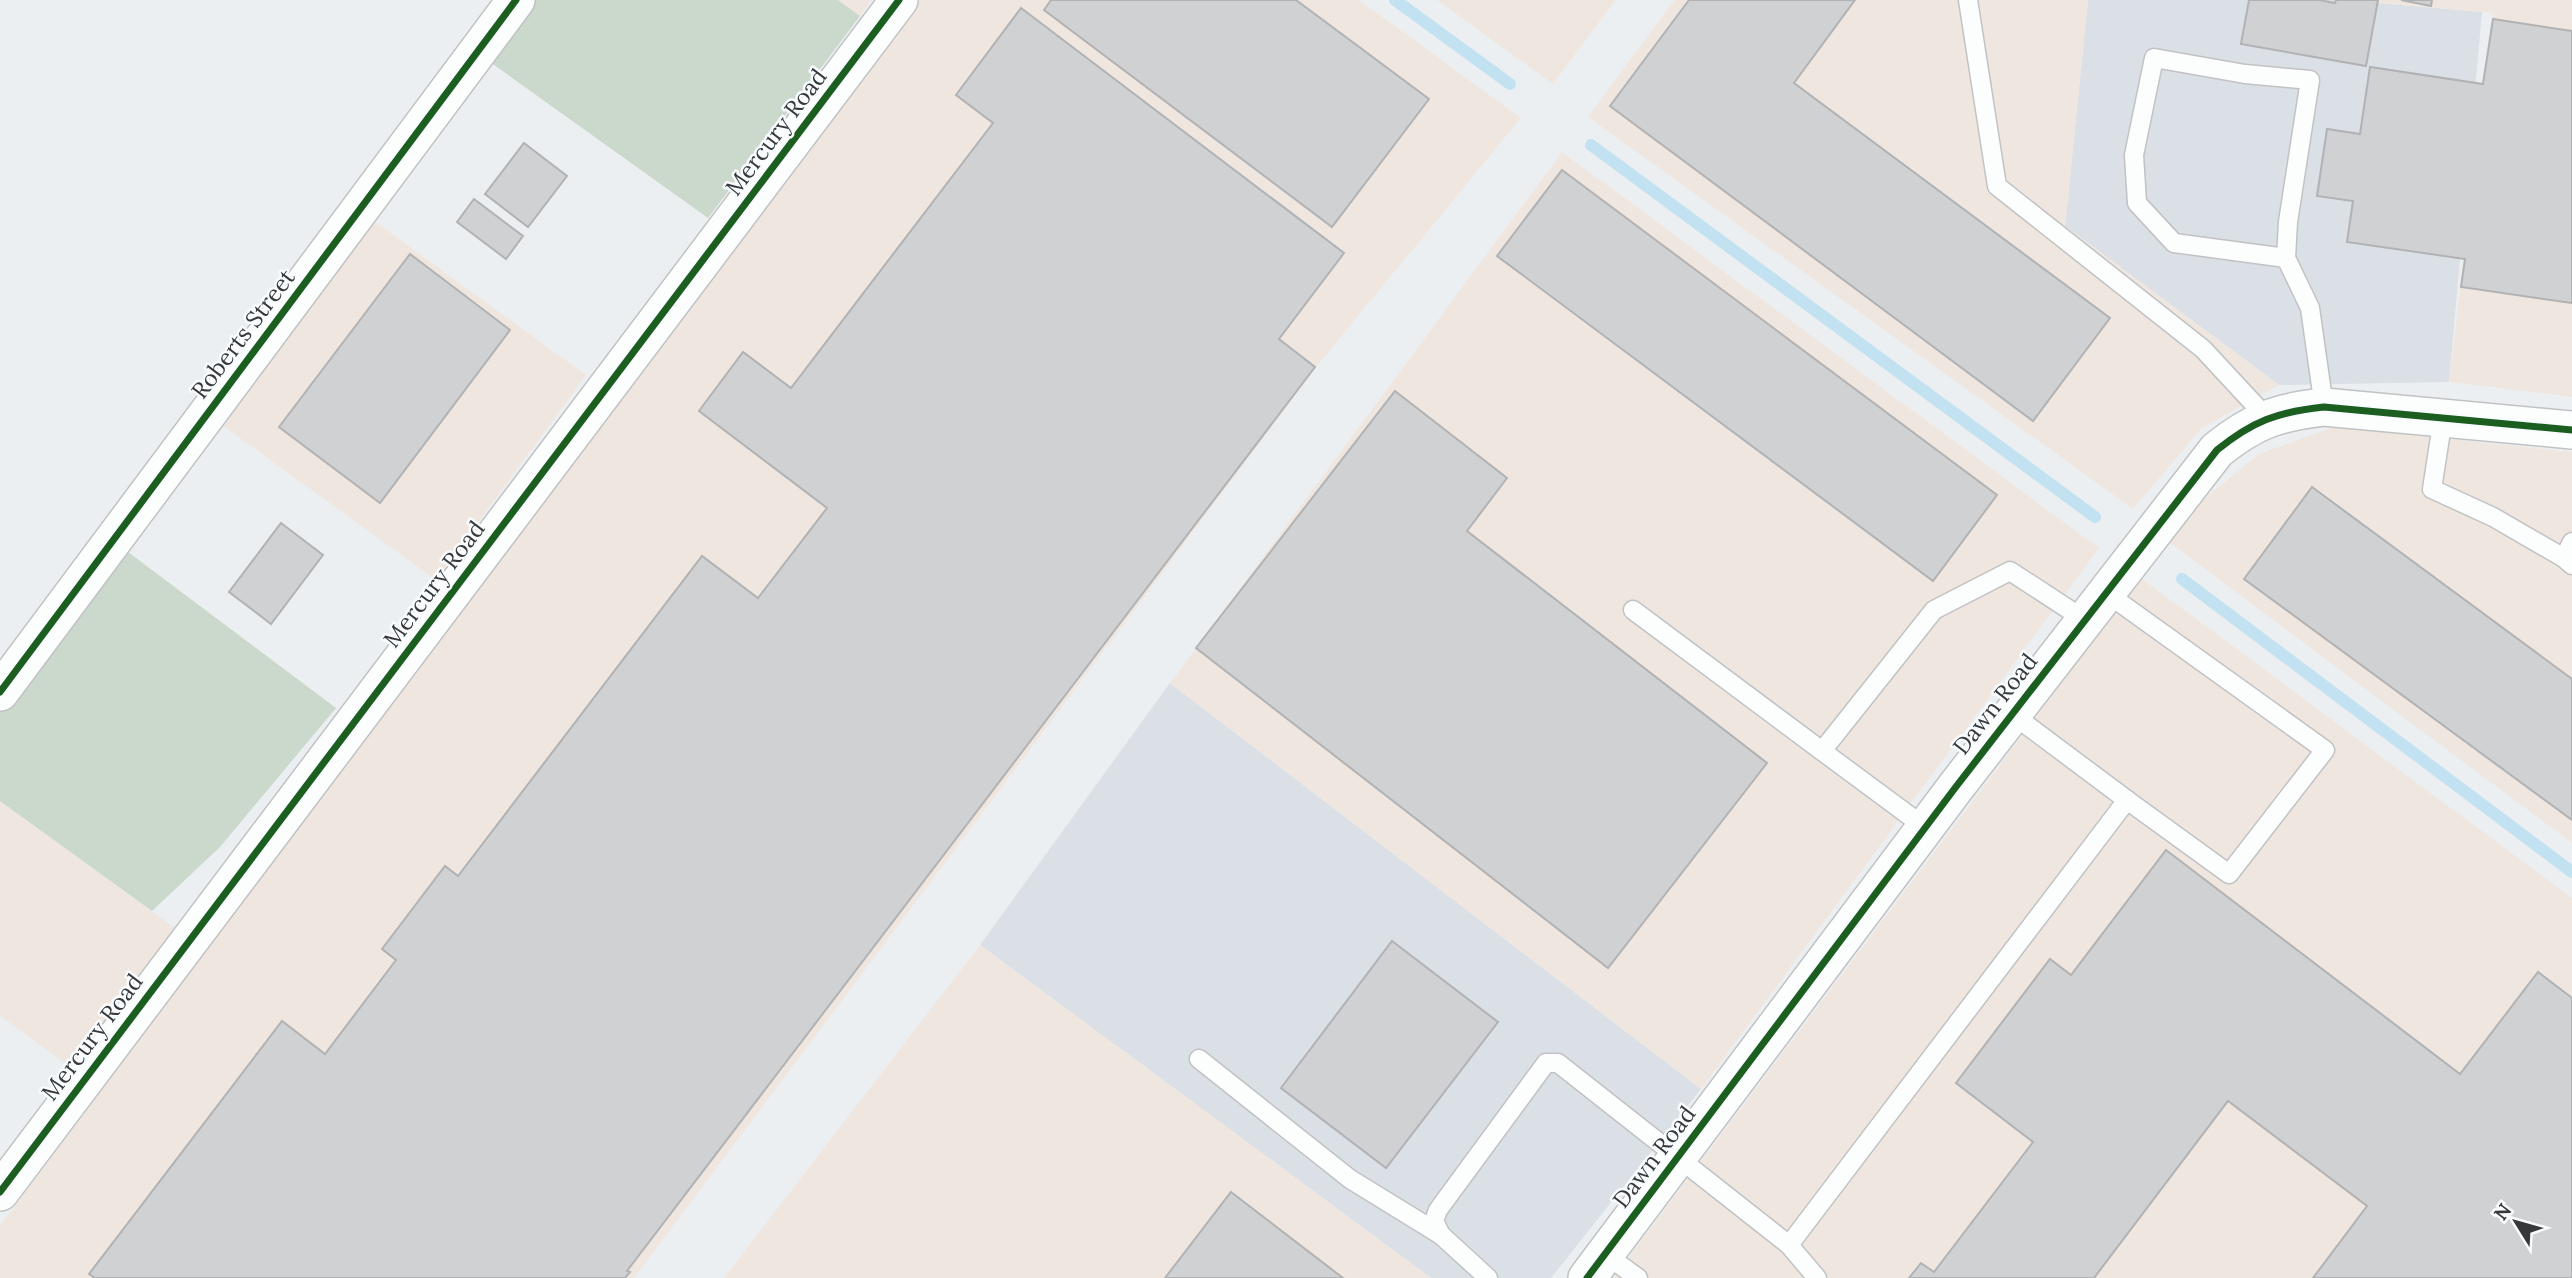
<svg xmlns="http://www.w3.org/2000/svg" width="2572" height="1278" font-family="Lora,serif">
<rect width="100%" height="100%" fill="#eceff1"/>
<g fill="#dae0e6">
<path d="M2088,0H2345L2482,12L2449,382L2279,385L2065,226Z"/>
<path d="M1170,683L1701,1089L1551,1278H1431L980,945Z"/>
</g>
<g fill="#efe7df">
<path d="M838,0H871L860,16Z"/>
<path d="M919,0H1359L1521,118L1321,361L634,1278H0V1226Z"/>
<path d="M1437,0H1616L1553,84Z"/>
<path d="M1674,0H2088L2065,226L2279,385L2202,428L2133,509L1588,117Z"/>
<path d="M2345,0H2572V397L2449,382L2493,13Z"/>
<path d="M1562,152L2099,548L1701,1089L1170,683Z"/>
<path d="M370,218L586,375L436,580L219,423Z"/>
<path d="M2334,427L2572,452V843L2169,542L2199,503L2259,454Z"/>
<path d="M2141,578L2572,898V1278H1613Z"/>
<path d="M0,801L175,928L70,1067L0,1016Z"/>
<path d="M980,945L1431,1278H724Z"/>
</g>
<g fill="#cbd8cc">
<path d="M534,0H838L860,16L708,218L490,62Z"/>
<path d="M124,549L336,708L220,847L152,911L0,801V713Z"/>
</g>
<g fill="none" stroke-linecap="round" stroke-linejoin="round">
<g stroke="#c2e1f1" stroke-width="12">
<path d="M1395,0L1510,84"/>
<path d="M1591,145L2095,517"/>
<path d="M2182,579L2572,872"/>
</g>
</g>
<g fill="#d0d1d3" stroke="#b1b2b4" stroke-width="2">
<path d="M1051,0H1296L1429,99L1332,227L1044,10Z"/>
<path d="M1689,0H1855L1794,83L2110,318L2033,421L1610,106Z"/>
<path d="M2249,0H2319L2335,3L2336,0H2378L2366,66L2241,44Z"/>
<path d="M2401,0H2432L2431,6Z"/>
<path d="M1021,8L1344,253L1279,339L1315,367L627,1271L630,1272L625,1278H95L89,1274L282,1021L325,1054L396,960L382,949L445,866L458,876L702,556L758,598L827,508L699,411L743,352L791,388L993,123L956,95Z"/>
<path d="M2493,19L2572,31V303L2461,287L2465,259L2347,242L2353,201L2317,196L2327,129L2360,134L2370,67L2483,84Z"/>
<path d="M524,143L567,176L528,227L485,194Z"/>
<path d="M1562,170L1997,495L1933,581L1497,256Z"/>
<path d="M474,199L523,236L506,259L457,222Z"/>
<path d="M410,254L510,330L380,503L279,427Z"/>
<path d="M1395,391L1507,478L1467,531L1767,763L1608,968L1196,648Z"/>
<path d="M2312,487L2572,679V820L2244,579Z"/>
<path d="M281,523L323,555L271,624L229,592Z"/>
<path d="M2166,850L2460,1074L2538,972L2572,998V1278H2313L2367,1206L2228,1101L2094,1278H1909L1921,1263L1934,1272L2033,1142L1956,1083L2050,959L2071,975Z"/>
<path d="M1392,941L1498,1022L1386,1168L1281,1088Z"/>
<path d="M1231,1192L1343,1278H1165Z"/>
</g>
<g fill="none" stroke-linecap="round" stroke-linejoin="round">
<g stroke="#c1c2c4" stroke-width="21">
<g id="service">
<path d="M1968,0L1997,186L2203,349L2267,418"/>
<path d="M2286,258L2174,243L2137,203L2134,155L2154,58L2245,74L2310,80L2288,222L2286,258L2310,308L2324,407"/>
<path d="M2443,418L2432,489L2493,517L2564,558"/>
<path d="M2572,542L2564,558L2572,565"/>
<path d="M2105,592L2325,750L2229,874L2127,800"/>
<path d="M1633,610L1822,751"/>
<path d="M1926,828L1822,751L1934,610L2010,571L2085,620"/>
<path d="M1199,1059L1350,1179L1441,1235"/>
<path d="M1789,1245L1817,1278"/>
<path d="M1605,1254L1638,1278"/>
<path d="M1488,1278L1441,1235L1434,1221L1438,1210L1546,1063H1558L1789,1245L2127,800L2012,714"/>
</g>
</g>
<g stroke="#c1c2c4" stroke-width="40">
<g id="minor">
<path d="M0,692L516,0"/>
<path d="M0,1192L899,0"/>
<path d="M1587,1278L1955,788L2217,450C2253,421 2277,412 2324,407L2572,430"/>
</g>
</g>
<use href="#service" stroke="#fcfdfd" stroke-width="18"/>
<use href="#minor" stroke="#fcfdfd" stroke-width="37"/>
<g stroke="#f9fcfe" stroke-width="11">
<g id="cycleway">
<path d="M0,692L516,0"/>
<path d="M0,1192L899,0"/>
<path d="M1587,1278L1955,788L2217,450C2253,421 2277,412 2324,407L2572,430"/>
</g>
</g>
<use href="#cycleway" stroke="#1b5e20" stroke-width="7"/>
</g>
<g text-anchor="middle" stroke-width="5" stroke-linejoin="round" paint-order="stroke">
<g font-size="23" fill="#36383a" stroke="#f9fcfe">
<text transform="translate(776 132) rotate(-53)" y="8">Mercury Road</text>
<text transform="translate(243 334) rotate(-53)" y="8">Roberts Street</text>
<text transform="translate(434 584) rotate(-53)" y="8">Mercury Road</text>
<text transform="translate(1995 704) rotate(-52)" y="8">Dawn Road</text>
<text transform="translate(92 1037) rotate(-53)" y="8">Mercury Road</text>
<text transform="translate(1654 1157) rotate(-53)" y="8">Dawn Road</text>
</g>
</g>
<g transform="translate(2516 1222) rotate(307)" stroke="#f9fcfe" stroke-width="5" paint-order="stroke">
<path d="M0-5L12 26L0 18L-12 26Z" fill="#36383a"/>
<text y="-10" font-size="19" font-weight="bold" text-anchor="middle" fill="#36383a">N</text>
</g>
</svg>
